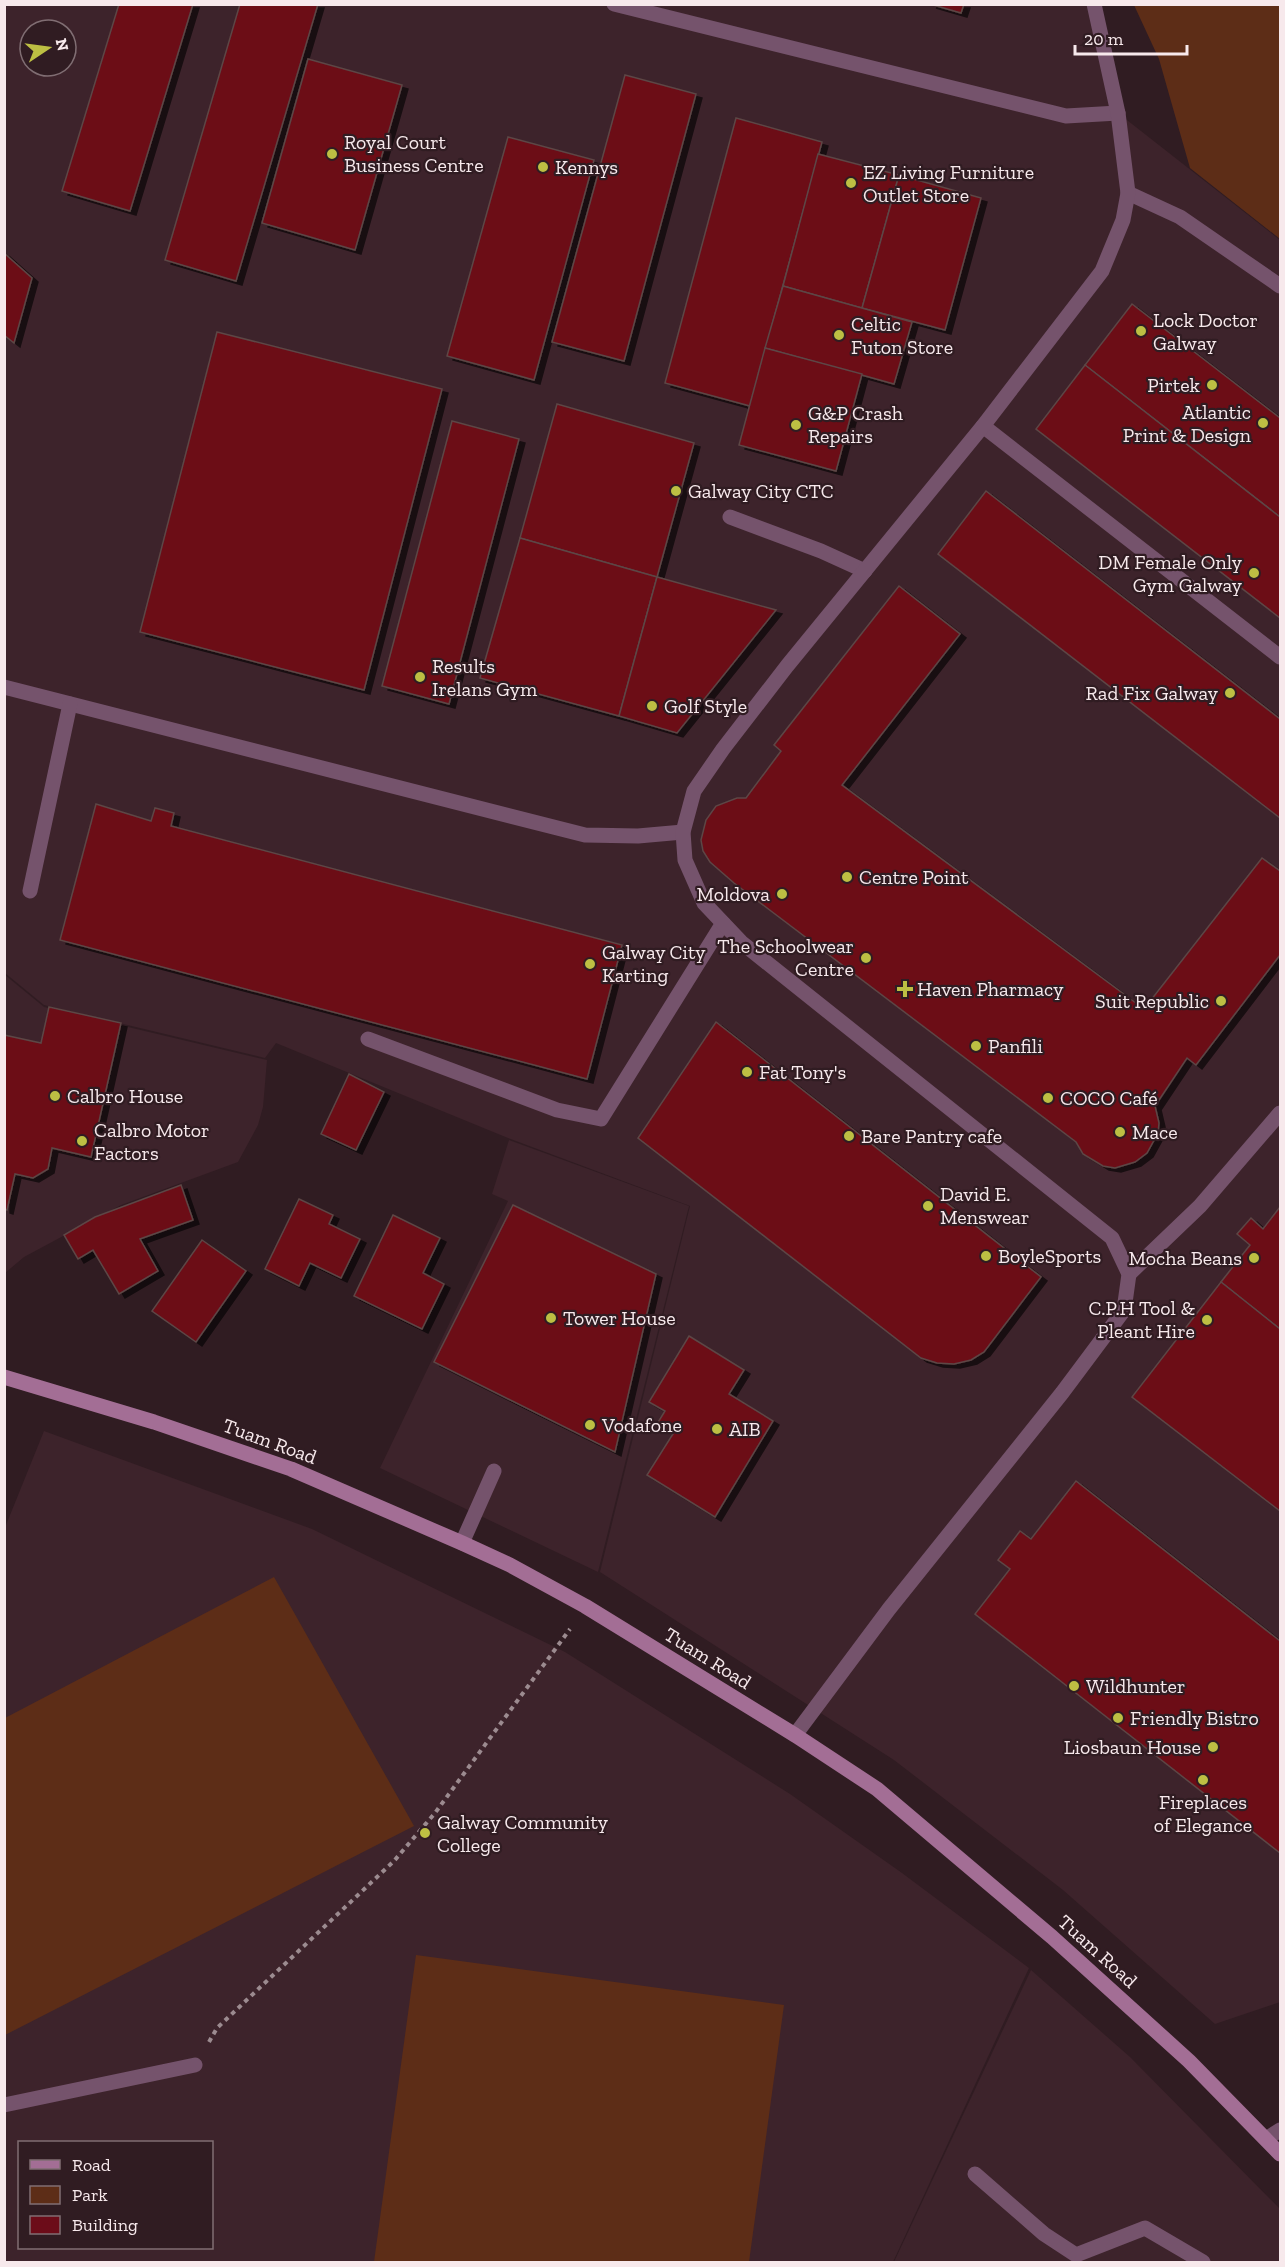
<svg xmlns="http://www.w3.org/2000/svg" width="1285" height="2267" font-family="'Zilla Slab',serif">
<defs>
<filter id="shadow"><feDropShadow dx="6" dy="4" stdDeviation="0" flood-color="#0009"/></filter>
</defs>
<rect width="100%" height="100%" fill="#301c22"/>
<g fill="#3d232b" fill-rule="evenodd">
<path d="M4,5H1094L1118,113L1280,240V2002L1215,2024L1063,1890L894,1760L600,1572L690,1206L508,1138L276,1043L265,1058L44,1005L5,973ZM30,30H66V66H30Z"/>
<path d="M5,975L44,1007L267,1060L263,1107L258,1125L238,1162L121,1205L24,1257L5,1273Z"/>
<path d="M509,1140L689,1206L598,1572L380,1468L508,1201L492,1194Z"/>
<path d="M44,1431L312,1529L565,1652L790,1794L902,1873L1029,1968L893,2262H5L4,1530ZM20,2142H212V2248H20Z"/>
<path d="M1031,1970L1130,2057L1280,2209V2262H894Z"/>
</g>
<g fill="#5d2d17">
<path d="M1134,5H1280V239L1190,168L1159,59Z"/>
<path d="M274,1577L414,1826L5,2035V1718Z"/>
<path d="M416,1955L784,2005L749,2262H374Z"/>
</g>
<g fill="#6c0c19" stroke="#5d4645" stroke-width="1.5" filter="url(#shadow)">
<path d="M119,4H193L130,211L62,191Z"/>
<path d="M240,4H318L236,281L165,260Z"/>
<path d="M930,4H964L961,13Z"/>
<path d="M308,59L402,85L355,250L262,223Z"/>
<path d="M625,75L696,94L624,361L552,342Z"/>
<path d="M736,118L822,142L750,406L665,383Z"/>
<path d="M508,137L594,160L534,380L447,356Z"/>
<path d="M818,154L899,175L862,308L783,286Z"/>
<path d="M899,175L981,198L945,330L862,308Z"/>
<path d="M4,253L32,278L14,343L4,335Z"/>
<path d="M783,286L912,322L894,384L765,348Z"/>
<path d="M1132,304L1280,418V517L1085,365Z"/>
<path d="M217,332L442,389L364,690L140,632Z"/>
<path d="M765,348L862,374L836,471L739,445Z"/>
<path d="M1085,365L1280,517V618L1036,429Z"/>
<path d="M557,404L694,443L657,577L520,538Z"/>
<path d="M452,421L519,439L449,704L382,686Z"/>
<path d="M986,491L1280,719V818L938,554Z"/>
<path d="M520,538L657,577L619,716L480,678Z"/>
<path d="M657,577L776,610L677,733L619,716Z"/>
<path d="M899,586L960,634L842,785L1144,1009L1262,858L1280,871V955L1196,1065L1187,1058L1155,1106L1159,1123L1158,1133L1147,1153L1135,1162L1115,1168L1103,1166L1083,1154L1076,1142L734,883L710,862L703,851L701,840L706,820L716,806L737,798H746L781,751L774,745Z"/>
<path d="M96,804L151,821L155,808L174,813L171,826L622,945L587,1079L60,940Z"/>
<path d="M49,1007L121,1023L91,1157L52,1148L48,1169L33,1178L15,1174L7,1210L4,1209V1035L41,1043Z"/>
<path d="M716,1022L1041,1277L984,1352L971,1360L954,1364L937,1363L921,1358L638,1138Z"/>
<path d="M349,1074L384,1092L356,1150L321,1134Z"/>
<path d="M181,1185L193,1220L140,1239L158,1271L119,1294L93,1250L78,1259L64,1235L95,1217Z"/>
<path d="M299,1199L333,1215L329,1224L360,1239L341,1278L310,1263L299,1286L265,1269Z"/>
<path d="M513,1205L656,1274L615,1452L434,1362Z"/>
<path d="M1280,1207V1329L1221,1282L1250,1245L1237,1234L1251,1218L1263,1229Z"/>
<path d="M393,1215L440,1238L423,1273L444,1284L422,1329L354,1296Z"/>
<path d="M202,1240L246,1271L196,1342L152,1311Z"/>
<path d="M1221,1282L1280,1329V1511L1132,1397Z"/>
<path d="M689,1336L744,1370L729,1394L773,1421L715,1517L647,1475L673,1434L657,1424L665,1411L649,1402Z"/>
<path d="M1076,1481L1280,1641V1853L975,1614L1010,1569L998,1560L1020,1531L1031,1539Z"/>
</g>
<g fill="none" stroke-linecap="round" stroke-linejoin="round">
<path stroke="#9c8b90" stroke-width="4" stroke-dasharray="4.5 4.5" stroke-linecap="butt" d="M209,2042L217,2028L394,1861L435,1813L570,1629"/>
<g stroke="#75536c" stroke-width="15">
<path d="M614,4L1066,116L1118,113"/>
<path d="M1128,193L1180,217L1280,286"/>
<path d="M983,426L1280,657"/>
<path d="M730,517L821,551L865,571"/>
<path d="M4,687L585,835L638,836L683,832"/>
<path d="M30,891L70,704"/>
<path d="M368,1039L557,1110L601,1119L723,923"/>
<path d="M1129,1274L1200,1206L1280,1113"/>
<path d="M462,1543L494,1471"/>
<path d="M4,2105L195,2065"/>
<path d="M975,2174L1044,2234L1076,2255L1145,2228L1203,2262"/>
</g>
<path stroke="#75536c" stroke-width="15" d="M1266,2139L1280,2130"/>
<path stroke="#75536c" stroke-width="15" d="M795,1735L889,1609L1062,1393L1124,1310L1129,1274L1112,1238L741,942L704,903L685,860L683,832L694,791L723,749L787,666L983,426L1102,271L1123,220L1128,193L1118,113L1094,4"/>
<path stroke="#a36e95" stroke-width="15" d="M4,1377L154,1422L291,1469L462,1543L510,1565L585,1606L795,1735L877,1789L1052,1937L1189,2061L1280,2154"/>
</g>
<g fill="#bdbf43" stroke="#301c22" stroke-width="2">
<circle cx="332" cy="154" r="6"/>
<circle cx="543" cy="167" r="6"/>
<circle cx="851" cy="183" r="6"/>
<circle cx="1141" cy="331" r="6"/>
<circle cx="839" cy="335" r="6"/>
<circle cx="1212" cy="385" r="6"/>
<circle cx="1263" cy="423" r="6"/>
<circle cx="796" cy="425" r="6"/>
<circle cx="676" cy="491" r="6"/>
<circle cx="1254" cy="573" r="6"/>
<circle cx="420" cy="677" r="6"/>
<circle cx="1230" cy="693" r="6"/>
<circle cx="652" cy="706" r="6"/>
<circle cx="847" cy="877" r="6"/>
<circle cx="782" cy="894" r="6"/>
<circle cx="866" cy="958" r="6"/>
<circle cx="590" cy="964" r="6"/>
<path d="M902 980h6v6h6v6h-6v6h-6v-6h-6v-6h6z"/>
<circle cx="1221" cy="1001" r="6"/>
<circle cx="976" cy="1046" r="6"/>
<circle cx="747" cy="1072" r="6"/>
<circle cx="55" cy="1096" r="6"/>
<circle cx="1048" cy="1098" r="6"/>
<circle cx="1120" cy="1132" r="6"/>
<circle cx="849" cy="1136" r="6"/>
<circle cx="82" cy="1141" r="6"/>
<circle cx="928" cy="1206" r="6"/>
<circle cx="986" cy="1256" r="6"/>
<circle cx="1254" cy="1258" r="6"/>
<circle cx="551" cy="1318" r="6"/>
<circle cx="1207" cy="1320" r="6"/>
<circle cx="590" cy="1425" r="6"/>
<circle cx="717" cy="1429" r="6"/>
<circle cx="1074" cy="1686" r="6"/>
<circle cx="1118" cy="1718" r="6"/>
<circle cx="1213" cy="1747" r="6"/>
<circle cx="1203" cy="1780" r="6"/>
<circle cx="425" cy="1833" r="6"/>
</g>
<g text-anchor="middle" stroke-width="4.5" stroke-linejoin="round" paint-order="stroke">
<g font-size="20" fill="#f7e9ec" stroke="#301c22" text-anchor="start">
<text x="344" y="149">Royal Court<tspan x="344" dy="23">Business Centre</tspan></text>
<text x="555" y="174">Kennys</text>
<text x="863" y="179">EZ Living Furniture<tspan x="863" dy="23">Outlet Store</tspan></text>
<text x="1153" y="327">Lock Doctor<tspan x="1153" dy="23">Galway</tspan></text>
<text x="851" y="331">Celtic<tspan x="851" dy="23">Futon Store</tspan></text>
<text x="1200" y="392" text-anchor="end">Pirtek</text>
<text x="1251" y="419" text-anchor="end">Atlantic<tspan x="1251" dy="23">Print &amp; Design</tspan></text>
<text x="808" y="420">G&amp;P Crash<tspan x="808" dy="23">Repairs</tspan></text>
<text x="688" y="498">Galway City CTC</text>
<text x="1242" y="569" text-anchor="end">DM Female Only<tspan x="1242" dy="23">Gym Galway</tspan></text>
<text x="432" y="673">Results<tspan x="432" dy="23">Irelans Gym</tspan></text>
<text x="1218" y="700" text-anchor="end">Rad Fix Galway</text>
<text x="664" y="713">Golf Style</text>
<text x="859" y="884">Centre Point</text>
<text x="770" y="901" text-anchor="end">Moldova</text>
<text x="854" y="953" text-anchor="end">The Schoolwear<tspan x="854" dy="23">Centre</tspan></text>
<text x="602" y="959">Galway City<tspan x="602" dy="23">Karting</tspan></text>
<text x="917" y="996">Haven Pharmacy</text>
<text x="1209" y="1008" text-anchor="end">Suit Republic</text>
<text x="988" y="1053">Panfili</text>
<text x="759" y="1079">Fat Tony's</text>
<text x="67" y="1103">Calbro House</text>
<text x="1060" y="1105">COCO Café</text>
<text x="94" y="1137">Calbro Motor<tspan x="94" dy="23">Factors</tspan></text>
<text x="1132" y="1139">Mace</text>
<text x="861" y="1143">Bare Pantry cafe</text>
<text x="940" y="1201">David E.<tspan x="940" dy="23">Menswear</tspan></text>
<text x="998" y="1263">BoyleSports</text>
<text x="1242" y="1265" text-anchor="end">Mocha Beans</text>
<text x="1195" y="1315" text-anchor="end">C.P.H Tool &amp;<tspan x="1195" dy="23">Pleant Hire</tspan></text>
<text x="563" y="1325">Tower House</text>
<text x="602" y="1432">Vodafone</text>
<text x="729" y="1436">AIB</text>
<text x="1086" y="1693">Wildhunter</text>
<text x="1130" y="1725">Friendly Bistro</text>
<text x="1201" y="1754" text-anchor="end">Liosbaun House</text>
<text x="1203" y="1809" text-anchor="middle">Fireplaces<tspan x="1203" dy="23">of Elegance</tspan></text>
<text x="437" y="1829">Galway Community<tspan x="437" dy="23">College</tspan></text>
</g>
<g font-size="20" fill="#f7e9ec" stroke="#301c22">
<text transform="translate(270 1441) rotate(20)" y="7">Tuam Road</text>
<text transform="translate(708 1658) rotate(32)" y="7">Tuam Road</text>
<text transform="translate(1098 1951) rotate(42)" y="7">Tuam Road</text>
</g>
</g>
<rect width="1285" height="2267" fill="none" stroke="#f7e9ec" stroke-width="12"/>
<rect x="18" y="2141" width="195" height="108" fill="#301c22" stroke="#806e73" stroke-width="1.5"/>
<rect x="30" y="2160" width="30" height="9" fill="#a36e95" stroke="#806e73" stroke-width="1.5"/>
<text x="72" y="2171" font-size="18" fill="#f7e9ec">Road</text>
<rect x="30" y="2186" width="30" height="18" fill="#5d2d17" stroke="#806e73" stroke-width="1.5"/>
<text x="72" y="2201" font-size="18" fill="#f7e9ec">Park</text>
<rect x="30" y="2216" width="30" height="18" fill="#6c0c19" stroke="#806e73" stroke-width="1.5"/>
<text x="72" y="2231" font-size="18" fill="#f7e9ec">Building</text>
<g transform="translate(48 48) rotate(77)"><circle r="28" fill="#301c22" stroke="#806e73" stroke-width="1.5"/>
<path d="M0-4.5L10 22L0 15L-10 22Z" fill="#bdbf43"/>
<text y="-9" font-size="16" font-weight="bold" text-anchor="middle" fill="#f7e9ec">N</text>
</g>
<path d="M1075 45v9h112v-9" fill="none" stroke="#f7e9ec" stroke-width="3"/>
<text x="1084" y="45" font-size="18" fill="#f7e9ec" stroke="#301c22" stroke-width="4.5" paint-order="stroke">20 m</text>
</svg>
